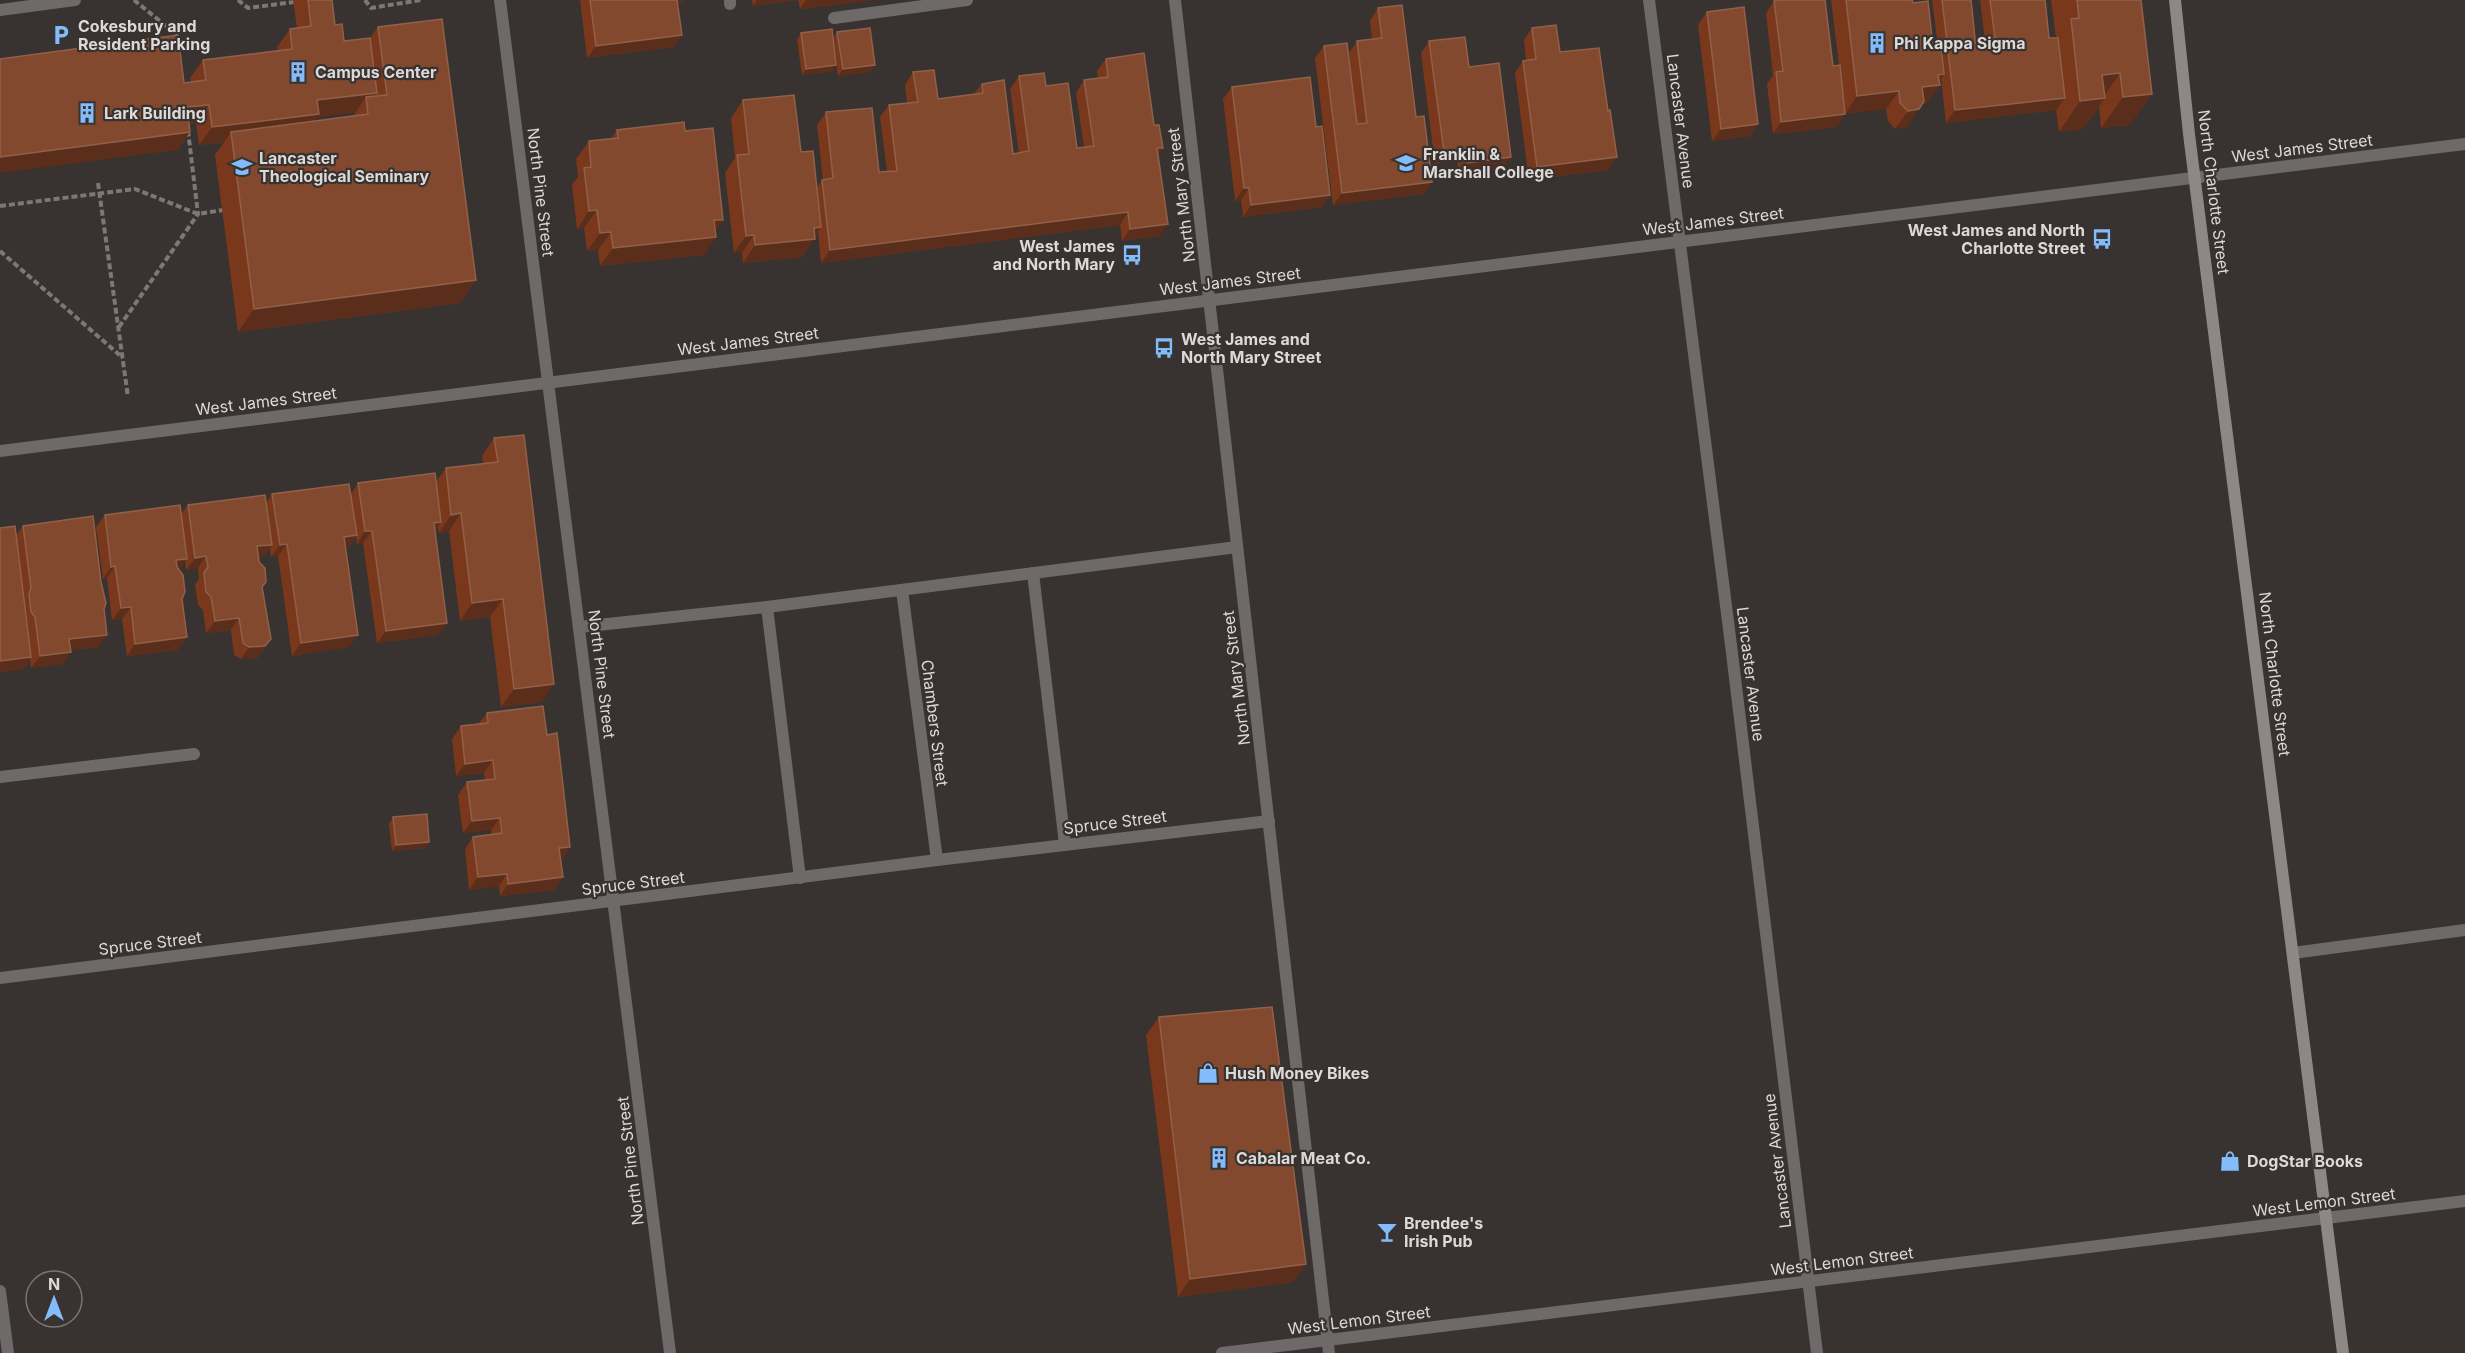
<svg xmlns="http://www.w3.org/2000/svg" width="2465" height="1353" font-family="Inter,sans-serif">
<rect width="100%" height="100%" fill="#383230"/>
<g fill="none" stroke-linecap="round" stroke-linejoin="round">
<g stroke="#7d7876" stroke-width="4" stroke-dasharray="6 3" stroke-linecap="butt">
<path d="M134,0L176,34L177,39"/>
<path d="M238,0L248,8L294,2"/>
<path d="M365,0L371,8L421,0"/>
<path d="M98,183L128,397"/>
<path d="M0,206L135,189L198,214L223,210"/>
<path d="M0,251L123,358"/>
<path d="M119,327L198,214L188,131"/>
</g>
<g stroke="#6d6a69" stroke-width="12">
<path d="M730,0V4"/>
<path d="M0,10L75,0"/>
<path d="M834,18L967,0"/>
<path d="M1033,573L1065,844"/>
<path d="M767,607L800,878"/>
<path d="M579,627L767,607L1237,547"/>
<path d="M0,777L194,754"/>
<path d="M2293,953L2465,930"/>
</g>
<g stroke="#6d6a69" stroke-width="12">
<path d="M500,0L670,1353"/>
<path d="M1175,0L1329,1353"/>
<path d="M1649,0L1731,645L1817,1353"/>
<path d="M902,590L937,860"/>
<path d="M0,978L937,860L1269,821"/>
<path d="M0,1291L8,1353"/>
</g>
<g stroke="#6d6a69" stroke-width="12">
<path d="M0,451L2465,144"/>
<path d="M1222,1353L2465,1201"/>
</g>
<path stroke="#8d8886" stroke-width="12" d="M2175,0L2189,134L2343,1353"/>
</g>
<g fill="#79381b" fill-rule="evenodd">
<path d="M293,0H332L335,25L344,41L370,38L378,27L476,280L460,303L238,332L215,155L224,142L199,145L196,123L189,124L178,150L184,83L191,82L190,78L203,60L278,50L277,47L290,29L297,28ZM356,112L353,116L314,121L317,117Z"/>
<path d="M580,0H683L680,3H677L682,35L673,47L587,58Z"/>
<path d="M752,0H875L800,9L798,0L753,6Z"/>
<path d="M1831,0H1912L1913,3L1933,47H1938L1932,0H1971L1976,48L1982,40H1985L1980,0H2045L2049,38H2056L2051,0H2141L2130,125L2101,128L2099,107L2083,129L2059,132L2056,110L1946,123L1941,78L1927,103L1922,104L1907,127L1895,129L1888,121L1886,109L1845,113L1837,127L1773,134L1767,84L1773,75L1766,13L1774,1L1833,66L1839,65Z"/>
<path d="M1378,8L1424,194L1333,205L1315,58L1324,46L1357,124L1349,53L1357,41L1372,39L1370,21Z"/>
<path d="M1707,12L1750,136L1712,141L1698,25Z"/>
<path d="M1532,28L1560,52L1608,111L1617,157L1608,170L1529,180L1515,73L1523,61L1526,60L1524,40Z"/>
<path d="M837,32L875,65L870,72L838,76L833,39L832,71L802,75L797,40L801,33L833,38Z"/>
<path d="M1429,41L1469,67L1502,169L1459,175L1457,161L1435,164L1421,53Z"/>
<path d="M1106,59L1154,125L1163,148L1158,154L1160,236L1122,241L1120,225L821,263L818,232L802,257L743,263L742,253H734L725,173L735,158L731,118L743,100L801,152L817,187L822,180H823L817,125L826,112L879,172L887,171L880,117L889,105L907,103L905,85L913,72L938,99L974,94L982,84L1013,154L1019,153L1010,89L1019,76L1046,86L1077,148L1084,147L1076,93L1084,80L1098,78L1097,71Z"/>
<path d="M1232,87L1316,127L1330,195L1322,207L1243,217L1241,200L1235,201L1223,99Z"/>
<path d="M617,130L685,131L723,220L715,231L716,237L704,255L600,266L598,250L587,251L584,228L577,229L572,185L578,177L576,159L589,141L611,139Z"/>
<path d="M494,438L554,684L542,702L501,707L490,617L460,621L449,531L439,533L438,527L435,531L447,623L438,635L377,643L363,543L357,544L356,537L348,548H345L349,647L292,656L278,556L271,557L270,548L263,557H259L262,587L257,659H241L234,655L231,630L206,633L203,610L198,605L195,585L199,579L198,568L186,570L185,561L179,570L182,599L178,650L127,656L122,619L112,620L107,578L103,579L96,527L105,515L181,514L188,505L266,503L272,494H351L358,483L436,482L446,468L483,464L482,456Z"/>
<path d="M23,526L104,609L99,647L71,650V652L63,664L31,668L30,659L23,669L0,672V528L16,535Z"/>
<path d="M487,713L547,735L570,847L562,860H561L563,877L554,890L500,896L499,886L469,890L465,849L473,837L492,835L491,830L463,833L458,795L467,782L485,780L484,773L456,776L452,739L461,726L478,724Z"/>
<path d="M393,817L429,842L425,848L392,851L389,824Z"/>
<path d="M1159,1017L1306,1264L1293,1282L1178,1297L1146,1035Z"/>
</g>
<g fill="#5a2e1b">
<path d="M671,0H683L680,3L667,5Z"/>
<path d="M757,0H798L753,6Z"/>
<path d="M806,0H875L800,9Z"/>
<path d="M682,35L673,47L587,58L596,46Z"/>
<path d="M836,65L832,71L802,75L806,69Z"/>
<path d="M875,65L870,72L838,76L843,69Z"/>
<path d="M2120,73L2102,99L2105,98L2083,129L2059,132L2080,101L2102,75Z"/>
<path d="M1944,74L1936,86L1940,85L1927,103L1910,105L1922,87L1938,75Z"/>
<path d="M1899,91L1886,109L1845,114L1857,96Z"/>
<path d="M377,93L368,107L366,97L356,112L317,117L306,132H231L224,142L199,145L212,127L317,100Z"/>
<path d="M2152,94L2130,125L2101,128L2123,97Z"/>
<path d="M2065,98L2056,110L1946,123L1955,110Z"/>
<path d="M209,105L196,123L175,125L187,107Z"/>
<path d="M1919,109L1907,127L1895,129L1908,111Z"/>
<path d="M1845,114L1837,127L1773,134L1781,122Z"/>
<path d="M1758,124L1750,136L1712,141L1721,129Z"/>
<path d="M190,132L178,150L0,173V157Z"/>
<path d="M1157,148H1163L1154,160Z"/>
<path d="M1466,149L1457,161L1435,164L1444,152Z"/>
<path d="M1511,157L1502,169L1459,175L1468,163Z"/>
<path d="M1617,157L1608,170L1529,180L1537,167Z"/>
<path d="M1432,182L1424,194L1333,205L1342,193Z"/>
<path d="M1244,188H1249L1241,200L1235,201Z"/>
<path d="M1330,195L1322,207L1243,217L1251,205Z"/>
<path d="M597,210L584,228L577,229L589,211Z"/>
<path d="M1128,212L1120,225L821,263L830,250Z"/>
<path d="M714,220H723L711,237H716L704,255L600,266L613,248Z"/>
<path d="M1168,224L1160,236L1122,241L1130,229Z"/>
<path d="M821,227L813,239H815L802,257L743,263L755,245L814,228Z"/>
<path d="M611,232L598,250L587,251L600,233Z"/>
<path d="M754,235L742,253H734L746,236Z"/>
<path d="M476,280L460,303L238,332L254,309Z"/>
<path d="M461,513L449,531L439,533L451,515Z"/>
<path d="M441,522L433,535L434,523Z"/>
<path d="M365,531H372L363,543L357,544Z"/>
<path d="M357,535L348,548L335,550L344,537Z"/>
<path d="M287,544L278,556L271,557L280,545Z"/>
<path d="M272,545L263,557L249,559L257,546Z"/>
<path d="M206,556L198,568L186,570L195,558Z"/>
<path d="M187,559L178,571L176,560Z"/>
<path d="M115,566L107,578L103,579L111,567Z"/>
<path d="M503,599L490,617L460,621L472,603Z"/>
<path d="M131,607L122,619L112,620L121,608Z"/>
<path d="M239,618L231,630L206,633L215,621Z"/>
<path d="M447,623L438,635L377,643L386,631Z"/>
<path d="M107,635L99,647L61,652L69,639Z"/>
<path d="M358,635L349,647L292,656L301,643Z"/>
<path d="M187,637L178,650L127,656L135,644Z"/>
<path d="M271,639L257,659H241L249,647Z"/>
<path d="M71,652L63,664L31,668L40,656Z"/>
<path d="M31,657L23,669L0,672V661Z"/>
<path d="M554,684L542,702L501,707L514,689Z"/>
<path d="M493,760L484,773L456,776L465,764Z"/>
<path d="M500,818L491,830L463,833L472,821Z"/>
<path d="M429,842L425,848L392,851L396,845Z"/>
<path d="M570,847L562,860H551L559,848Z"/>
<path d="M507,874L499,886L469,890L478,877Z"/>
<path d="M563,877L554,890L500,896L508,884Z"/>
<path d="M1306,1264L1293,1282L1178,1297L1190,1279Z"/>
</g>
<g fill="#83492f" stroke="#91604a" stroke-width="1.5">
<path d="M308,0H332L335,25L342,24L344,41L370,38L377,93L317,100L319,114L212,127L209,105L187,107L190,132L0,157V59L178,35L184,83L206,80L203,60L292,49L290,29L311,26Z"/>
<path d="M590,0H677L682,35L596,46Z"/>
<path d="M1779,0H1825L1833,66L1840,65L1845,114L1781,122L1776,72L1783,71L1774,1Z"/>
<path d="M1846,0H1912L1913,3L1928,1L1933,47H1941L1944,74L1938,75L1940,85L1922,87L1924,101L1919,109L1908,111L1900,103L1899,91L1857,96Z"/>
<path d="M1942,0H1971L1976,48H1983L1982,40L1995,38L1990,0H2045L2049,38H2058L2065,98L1955,110Z"/>
<path d="M2077,0H2141L2152,94L2123,97L2120,73L2102,75L2105,98L2080,101L2071,19L2079,18Z"/>
<path d="M1402,5L1416,117L1424,116L1432,182L1342,193L1324,46L1347,43L1357,124L1367,123L1357,41L1382,38L1378,8Z"/>
<path d="M1744,7L1758,124L1721,129L1707,12Z"/>
<path d="M442,19L476,280L254,309L231,132L368,114L366,97L387,95L378,27Z"/>
<path d="M1556,25L1560,52L1599,48L1608,111L1610,110L1617,157L1537,167L1523,61L1536,59L1532,28Z"/>
<path d="M870,28L875,65L843,69L837,32Z"/>
<path d="M832,29L836,65L806,69L801,33Z"/>
<path d="M1465,37L1469,67L1499,63L1511,157L1468,163L1466,149L1444,152L1429,41Z"/>
<path d="M1144,53L1154,125H1159L1163,148H1157L1168,224L1130,229L1128,212L830,250L822,180L833,178L826,112L872,108L879,172L897,171L889,105L918,102L913,72L934,70L938,99L983,93L982,84L1004,80L1013,154L1023,152L1029,151L1019,76L1044,73L1046,86L1068,83L1077,148L1094,146L1084,80L1108,77L1106,59Z"/>
<path d="M1310,77L1316,127L1322,126L1330,195L1251,205L1249,188H1244L1232,87Z"/>
<path d="M794,95L801,152L813,151L821,227L814,228L815,239L755,245L754,235L746,236L737,155L749,154L743,100Z"/>
<path d="M684,122L685,131L713,128L723,220H714L716,237L613,248L611,232L600,233L597,210L589,211L584,168L591,167L589,141L618,138L617,130Z"/>
<path d="M524,435L554,684L514,689L503,599L472,603L461,513L451,515L446,468L498,462L494,438Z"/>
<path d="M435,473L441,522L434,523L447,623L386,631L372,531H365L358,483Z"/>
<path d="M349,484L357,535L344,537L358,635L301,643L287,544L280,545L272,494Z"/>
<path d="M265,495L272,545L257,546L259,562L265,568L266,582L262,587L271,639L265,646L249,647L243,643L239,618L215,621L211,597L206,592L204,573L208,567L206,556L195,558L188,505Z"/>
<path d="M180,505L187,559L176,560L177,567L183,575L185,592L182,599L187,637L135,644L131,607L121,608L115,566L111,567L105,515Z"/>
<path d="M93,516L101,582L106,603L104,609L107,635L69,639L71,652L40,656L35,617L31,612L29,594L31,588L23,526Z"/>
<path d="M15,526L31,657L0,661V528Z"/>
<path d="M543,706L547,735L557,733L570,847L559,848L563,877L508,884L507,874L478,877L473,837L502,833L500,818L472,821L467,782L495,779L493,760L465,764L461,726L488,723L487,713Z"/>
<path d="M427,814L429,842L396,845L393,817Z"/>
<path d="M1272,1007L1306,1264L1190,1279L1159,1017Z"/>
</g>
<defs>
<g id="parking-bare" transform="scale(1.62)"><path d="M-3.5-5.5H1a3.5 3.5 0 0 1 0 7H-1V5.5H-3.5ZM-1-3.4V-.6H.8a1.4 1.4 0 0 0 0-2.8Z" fill="#83bcfb" stroke="#383230" stroke-width="2.5" paint-order="stroke"/></g>
<g id="building-bare" transform="scale(1.62)"><path d="M-4-6H4V6H1V3H-1V6H-4ZM-2.5-4.3h1.7v1.8h-1.7ZM.8-4.3h1.7v1.8H.8ZM-2.5-1h1.7V.8h-1.7ZM.8-1h1.7V.8H.8Z" fill="#83bcfb" stroke="#383230" stroke-width="2.5" paint-order="stroke"/></g>
<g id="university-bare" transform="scale(1.62)"><path d="M0-5L7-2L0 1L-7-2ZM-4 1L0 2.5L4 1V4Q0 6-4 4Z" fill="#83bcfb" stroke="#383230" stroke-width="2.5" paint-order="stroke"/></g>
<g id="bus-bare" transform="scale(1.62)"><path d="M-5-6H5V4H4V6H2V4H-2V6H-4V4H-5ZM-3.5-4V0h7V-4ZM-3.5 1.2v1.5H-2V1.2ZM2 1.2v1.5H3.5V1.2Z" fill="#83bcfb" stroke="#383230" stroke-width="2.5" paint-order="stroke"/></g>
<g id="shop-bare" transform="scale(1.62)"><path d="M-5-2.5h2.3a2.7 3.5 0 0 1 5.4 0H5L5.5 6h-11ZM-1.5-2.5h3a1.5 2.3 0 0 0-3 0Z" fill="#83bcfb" stroke="#383230" stroke-width="2.5" paint-order="stroke"/></g>
<g id="bar-bare" transform="scale(1.62)"><path d="M-6-5H6L.8 .8V4.5H3.5V6h-7V4.5H-.8V.8Z" fill="#83bcfb" stroke="#383230" stroke-width="2.5" paint-order="stroke"/></g>
</defs>
<g fill-rule="evenodd">
<use href="#parking-bare" x="61" y="35"/>
<use href="#building-bare" x="1877" y="43"/>
<use href="#building-bare" x="298" y="72"/>
<use href="#building-bare" x="87" y="113"/>
<use href="#university-bare" x="1406" y="163"/>
<use href="#university-bare" x="242" y="167"/>
<use href="#bus-bare" x="2102" y="239"/>
<use href="#bus-bare" x="1132" y="255"/>
<use href="#bus-bare" x="1164" y="348"/>
<use href="#shop-bare" x="1208" y="1073"/>
<use href="#building-bare" x="1219" y="1158"/>
<use href="#shop-bare" x="2230" y="1161"/>
<use href="#bar-bare" x="1387" y="1232"/>
</g>
<g text-anchor="middle" stroke-width="4.5" stroke-linejoin="round" paint-order="stroke">
<g font-size="16" font-weight="bold" fill="#ddd9d7" stroke="#383230" text-anchor="start">
<text x="78" y="32">Cokesbury and<tspan x="78" dy="18">Resident Parking</tspan></text>
<text x="1894" y="49">Phi Kappa Sigma</text>
<text x="315" y="78">Campus Center</text>
<text x="104" y="119">Lark Building</text>
<text x="1423" y="160">Franklin &amp;<tspan x="1423" dy="18">Marshall College</tspan></text>
<text x="259" y="164">Lancaster<tspan x="259" dy="18">Theological Seminary</tspan></text>
<text x="2085" y="236" text-anchor="end">West James and North<tspan x="2085" dy="18">Charlotte Street</tspan></text>
<text x="1115" y="252" text-anchor="end">West James<tspan x="1115" dy="18">and North Mary</tspan></text>
<text x="1181" y="345">West James and<tspan x="1181" dy="18">North Mary Street</tspan></text>
<text x="1225" y="1079">Hush Money Bikes</text>
<text x="1236" y="1164">Cabalar Meat Co.</text>
<text x="2247" y="1167">DogStar Books</text>
<text x="1404" y="1229">Brendee's<tspan x="1404" dy="18">Irish Pub</tspan></text>
</g>
<g font-size="16" fill="#ddd9d7" stroke="#383230">
<text transform="translate(1681 121) rotate(83)" y="6">Lancaster Avenue</text>
<text transform="translate(2302 148) rotate(-7)" y="6">West James Street</text>
<text transform="translate(541 192) rotate(83)" y="6">North Pine Street</text>
<text transform="translate(2214 192) rotate(83)" y="6">North Charlotte Street</text>
<text transform="translate(1181 195) rotate(-97)" y="6">North Mary Street</text>
<text transform="translate(1713 221) rotate(-7)" y="6">West James Street</text>
<text transform="translate(1230 281) rotate(-7)" y="6">West James Street</text>
<text transform="translate(748 341) rotate(-7)" y="6">West James Street</text>
<text transform="translate(266 401) rotate(-7)" y="6">West James Street</text>
<text transform="translate(602 674) rotate(83)" y="6">North Pine Street</text>
<text transform="translate(1751 674) rotate(83)" y="6">Lancaster Avenue</text>
<text transform="translate(2275 674) rotate(83)" y="6">North Charlotte Street</text>
<text transform="translate(1236 678) rotate(-97)" y="6">North Mary Street</text>
<text transform="translate(935 723) rotate(83)" y="6">Chambers Street</text>
<text transform="translate(1115 822) rotate(-7)" y="6">Spruce Street</text>
<text transform="translate(633 883) rotate(-7)" y="6">Spruce Street</text>
<text transform="translate(150 943) rotate(-7)" y="6">Spruce Street</text>
<text transform="translate(630 1161) rotate(-97)" y="6">North Pine Street</text>
<text transform="translate(1777 1161) rotate(-97)" y="6">Lancaster Avenue</text>
<text transform="translate(2324 1202) rotate(-7)" y="6">West Lemon Street</text>
<text transform="translate(1842 1261) rotate(-7)" y="6">West Lemon Street</text>
<text transform="translate(1359 1320) rotate(-7)" y="6">West Lemon Street</text>
</g>
</g>
<g transform="translate(54 1299)"><circle r="28" fill="#383230" stroke="#7a7573" stroke-width="1.5"/>
<path d="M0-4.5L10 22L0 15L-10 22Z" fill="#83bcfb"/>
<text y="-9" font-size="16" font-weight="bold" text-anchor="middle" fill="#ddd9d7">N</text>
</g>
</svg>
